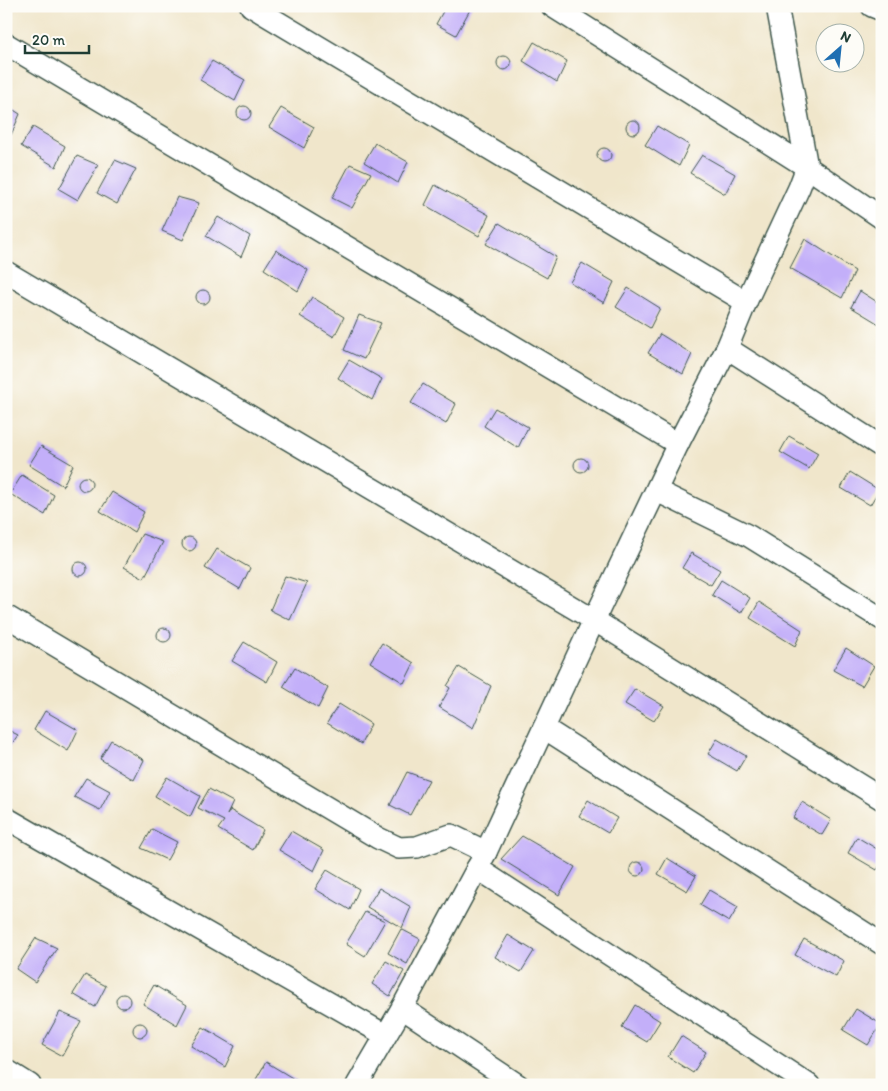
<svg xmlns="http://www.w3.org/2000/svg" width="888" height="1091" font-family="Itim,sans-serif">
<rect width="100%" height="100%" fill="#fdfcf7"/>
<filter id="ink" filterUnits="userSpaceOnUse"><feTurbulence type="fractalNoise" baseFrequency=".02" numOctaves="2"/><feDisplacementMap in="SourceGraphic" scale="10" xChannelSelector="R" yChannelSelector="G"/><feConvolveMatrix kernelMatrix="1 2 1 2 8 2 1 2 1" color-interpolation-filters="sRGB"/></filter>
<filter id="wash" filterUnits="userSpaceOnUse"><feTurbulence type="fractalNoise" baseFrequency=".0096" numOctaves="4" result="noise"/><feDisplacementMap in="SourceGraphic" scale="20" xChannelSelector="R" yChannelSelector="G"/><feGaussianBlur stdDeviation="1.12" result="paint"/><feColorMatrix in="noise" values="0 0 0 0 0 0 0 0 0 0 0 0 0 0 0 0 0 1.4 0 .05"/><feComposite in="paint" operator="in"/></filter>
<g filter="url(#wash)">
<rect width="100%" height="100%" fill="#f0e6cb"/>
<g id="blocks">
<g fill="#c3aff9">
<path d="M446,6H472L456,35L436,24Z"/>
<path d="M534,42L567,61L557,82L523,61Z"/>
<circle cx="504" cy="63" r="7"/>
<path d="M212,61L245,80L235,101L200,80Z"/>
<path d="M6,105L20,114L11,135L6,132Z"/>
<circle cx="244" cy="113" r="7"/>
<path d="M281,108L314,127L304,148L269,127Z"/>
<circle cx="633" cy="127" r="7"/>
<path d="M657,126L689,145L679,166L645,145Z"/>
<path d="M33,127L65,146L56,167L21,146Z"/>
<path d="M375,143L408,162L398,183L364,162Z"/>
<circle cx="604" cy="155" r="7"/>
<path d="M702,155L735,174L725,194L690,173Z"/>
<path d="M77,156L98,165L78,200L59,189Z"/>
<path d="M115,160L136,169L117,204L97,193Z"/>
<path d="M350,164L371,173L352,208L332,198Z"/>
<path d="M435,185L489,215L479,236L425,205Z"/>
<path d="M177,197L199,203L183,240L162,231Z"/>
<path d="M218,217L250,236L241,257L206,236Z"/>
<path d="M499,223L556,257L547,278L486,244Z"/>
<path d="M805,239L855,271L842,298L790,268Z"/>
<path d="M276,250L308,270L298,291L264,269Z"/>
<path d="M582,263L614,282L604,303L570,282Z"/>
<path d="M628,288L660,308L650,328L616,307Z"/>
<circle cx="203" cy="297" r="7"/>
<path d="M860,291L882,305V320L879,324L851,307Z"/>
<path d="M312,297L344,317L334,337L300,316Z"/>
<path d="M359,315L381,323L364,359L344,350Z"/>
<path d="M660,334L692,354L683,374L648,353Z"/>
<path d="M349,360L382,379L372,400L338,378Z"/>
<path d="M423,384L456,404L446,424L411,403Z"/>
<path d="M495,408L528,427L518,448L484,426Z"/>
<path d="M789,436L818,453L809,469L780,452Z"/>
<path d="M41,446L73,465L63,486L29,465Z"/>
<circle cx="581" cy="465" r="7"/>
<path d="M850,472L879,490L870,505L841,488Z"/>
<path d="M22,475L54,495L45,515L10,494Z"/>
<circle cx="85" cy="484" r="7"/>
<path d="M112,492L144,512L134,532L100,511Z"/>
<path d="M142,534L163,542L144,578L124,567Z"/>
<circle cx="189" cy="544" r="7"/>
<path d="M217,549L250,568L240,589L205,568Z"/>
<path d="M691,553L720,570L711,585L682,568Z"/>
<circle cx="80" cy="569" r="7"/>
<path d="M285,576L307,583L290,620L270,610Z"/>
<path d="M721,580L750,598L741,613L712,595Z"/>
<path d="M759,602L802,630L795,646L750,618Z"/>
<circle cx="164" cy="635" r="7"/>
<path d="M244,642L277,662L267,682L232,661Z"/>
<path d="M382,643L414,663L404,683L370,662Z"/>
<path d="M846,648L874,666L862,686L833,670Z"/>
<path d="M459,667L491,686L473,728L439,707L450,688L447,686Z"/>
<path d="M295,668L328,688L318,708L283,687Z"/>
<path d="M635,689L664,706L654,721L625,704Z"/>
<path d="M339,704L371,724L361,744L327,723Z"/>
<path d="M45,711L78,730L68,751L34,730Z"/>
<path d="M6,729L18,735L6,752Z"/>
<path d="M717,739L746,756L737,771L708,754Z"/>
<path d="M111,740L144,760L134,780L100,759Z"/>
<path d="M407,772L429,780L410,815L390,805Z"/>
<path d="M167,777L200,796L190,817L155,796Z"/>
<path d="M86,778L110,791L100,810L74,797Z"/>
<path d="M209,789L233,802L227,815L230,810L263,830L253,850L218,829L224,821L198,808Z"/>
<path d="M588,800L617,818L608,833L579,816Z"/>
<path d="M802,802L831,820L822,835L793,818Z"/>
<path d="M152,829L177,842L167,860L141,848Z"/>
<path d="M291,831L324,850L314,871L279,850Z"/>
<path d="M522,836L575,867L559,895L501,859Z"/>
<path d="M857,837L882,852V862L877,870L848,853Z"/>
<path d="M667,858L696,876L687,891L658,874Z"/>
<circle cx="637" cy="869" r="7"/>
<path d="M327,870L359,889L350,910L315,889Z"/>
<path d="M379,888L411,907L402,928L367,907Z"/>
<path d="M709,890L738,907L729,922L700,905Z"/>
<path d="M365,912L385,921L365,956L346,944Z"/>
<path d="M401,929L420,939L407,964L388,953Z"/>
<path d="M508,935L534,951L521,972L495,957Z"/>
<path d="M36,938L57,948L35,982L16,969Z"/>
<path d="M804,939L844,961L836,977L795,955Z"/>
<path d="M386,961L404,971L390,996L372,984Z"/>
<path d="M85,975L106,986L95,1007L73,994Z"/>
<path d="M154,985L187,1005L177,1025L143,1004Z"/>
<circle cx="123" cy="1001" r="7"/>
<path d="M635,1005L660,1021L647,1042L622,1027Z"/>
<path d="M856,1009L881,1024L868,1045L843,1030Z"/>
<path d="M60,1012L81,1021L62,1056L42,1045Z"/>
<circle cx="140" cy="1030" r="7"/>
<path d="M203,1027L235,1046L225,1067L191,1046Z"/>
<path d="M681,1036L706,1052L693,1073L668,1057Z"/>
<path d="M266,1062L299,1082L297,1085H261L255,1081Z"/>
</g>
</g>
</g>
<g filter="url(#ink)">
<use href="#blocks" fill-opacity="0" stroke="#3e564b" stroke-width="1"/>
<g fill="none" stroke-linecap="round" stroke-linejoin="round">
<g stroke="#3e564b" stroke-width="24">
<g id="minor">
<path d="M251,6L746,302"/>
<path d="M552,6L807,167L882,218"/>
<path d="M872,6L882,10"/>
<path d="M6,44L678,444"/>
<path d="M6,272L594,620L882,799"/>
<path d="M727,348L882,447"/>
<path d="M657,491L749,536L882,619"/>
<path d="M6,616L378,838L399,848L417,847L451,835L486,852"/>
<path d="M544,728L882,944"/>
<path d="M6,818L385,1035"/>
<path d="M477,868L809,1085"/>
<path d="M402,1008L518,1085"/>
<path d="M6,1070L30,1085"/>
<path d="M357,1085L402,1008L486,852L594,620L678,444L727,348L746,302L799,188L807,167L777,6"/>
</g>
</g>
<use href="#minor" stroke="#fff" stroke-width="21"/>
</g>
</g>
<rect width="888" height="1091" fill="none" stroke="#fdfcf7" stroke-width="25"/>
<g transform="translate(840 48) rotate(27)"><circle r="24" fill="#fdfcf7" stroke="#a4b0a9"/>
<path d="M0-4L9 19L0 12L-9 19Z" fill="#1f6fb2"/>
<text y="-8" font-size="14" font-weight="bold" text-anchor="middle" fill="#1f3d34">N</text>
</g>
<path d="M25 45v8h64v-8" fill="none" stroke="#1f3d34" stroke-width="2.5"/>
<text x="32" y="45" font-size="15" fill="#1f3d34" stroke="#fdfcf7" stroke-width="4" paint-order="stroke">20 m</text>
</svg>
